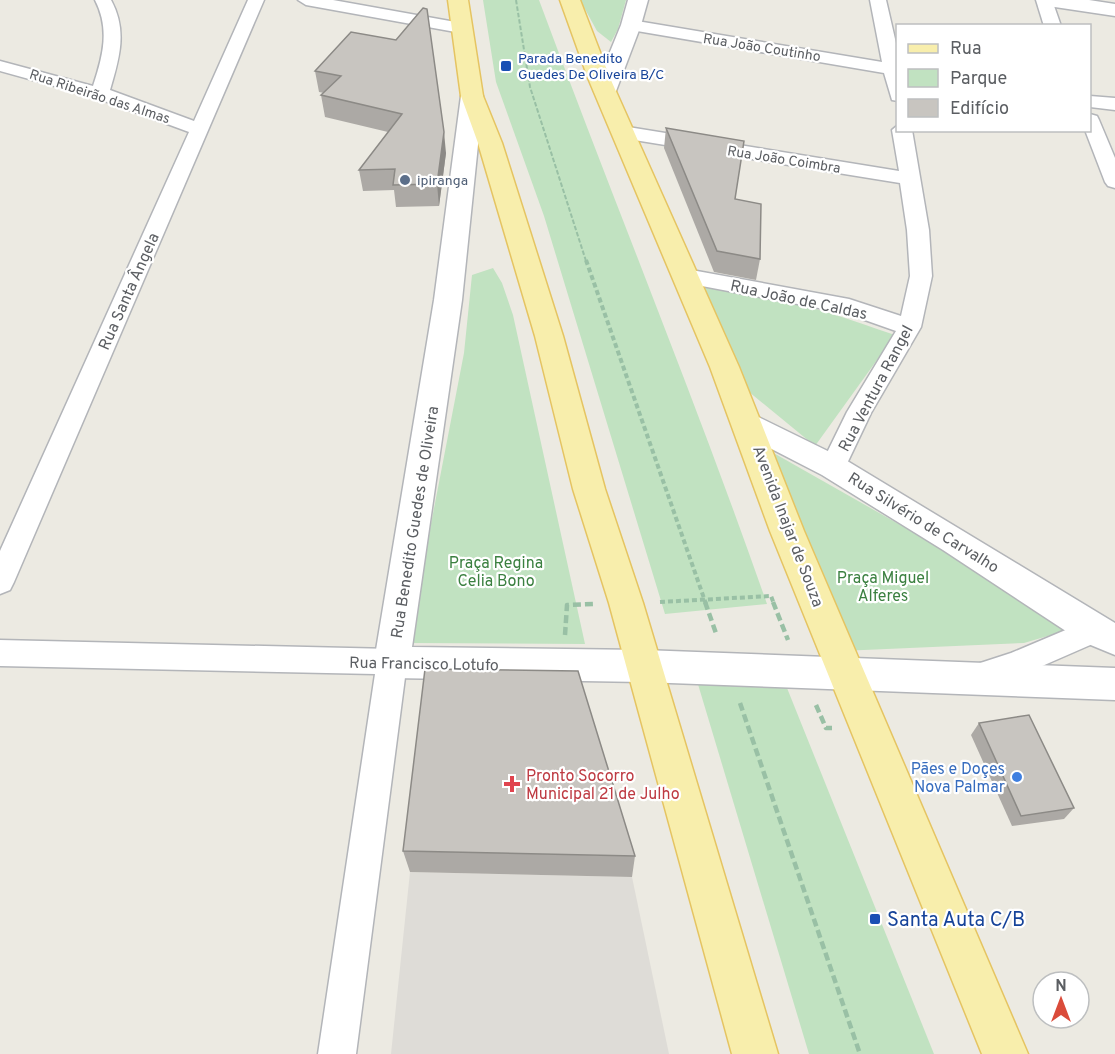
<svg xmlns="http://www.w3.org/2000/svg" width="1115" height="1054" font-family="Overpass,sans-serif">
<rect width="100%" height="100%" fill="#eceae2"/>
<path fill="#dedcd7" d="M410,872L632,877L669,1054H391Z"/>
<g fill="#c1e2c1">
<path d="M483,0H539C614,202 696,401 767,604L665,614L544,216L496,82Z"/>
<path d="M580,0H626L618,29L611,42L597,31Z"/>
<path d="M493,268L502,283L513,315L585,644L408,643L464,353L472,275Z"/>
<path d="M698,287C767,290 831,313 895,335L815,446L737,382Z"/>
<path d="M763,447L941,548L1068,630L1024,643L841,651Z"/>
<path d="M697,681L785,683L934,1054H809Z"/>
</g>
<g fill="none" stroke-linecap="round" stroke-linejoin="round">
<g stroke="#b3b5b9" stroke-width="3">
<g id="minor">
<path d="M95,0H111C128,31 119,59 110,90L194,121L248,0H264L14,582L10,590L0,594V551L189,132L94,97L0,71V61L93,86C103,56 110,29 95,0Z"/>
<path d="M298,0H333L461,23L467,24L470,28L467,32L461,33L306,5Z"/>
<path d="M870,0H886L898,52V101L892,100L884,73L631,30L625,29L623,25L625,21L631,20L882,62Z"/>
<path d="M1036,0H1052L1061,26H1044Z"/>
<path d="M1090,96L1115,98V110L1090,107Z"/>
<path d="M1090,114L1097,116L1099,120L1115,158V188L1108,186L1105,182L1085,130H1090Z"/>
<path d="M898,125V130H912L929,230L932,276L921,327L871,413L842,474L833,477L824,474L820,467L847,412L896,331L845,313L686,283L678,281L675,276L678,271L686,269L849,299L901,316L910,276L907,230L900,183L622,138L615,136L612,132L615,128L622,126L899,171L892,130Z"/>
<path d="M1094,618L1104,621L1109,630L1104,639L1017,677L982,688L971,684L967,675L971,666L1011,653Z"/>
<path d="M0,640L392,649L403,653L407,662L356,1054H318L375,674L0,666Z"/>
</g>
</g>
<g stroke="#b3b5b9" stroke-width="3">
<g id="tertiary">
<path d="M628,0H648L641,25L616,91L613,96L605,98L597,96L594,91L621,25Z"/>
<path d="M1038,0H1089L1115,4V16L1048,6L1041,4Z"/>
<path d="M472,89L480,91L483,96L462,300L412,647L643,650L1115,668V700L643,682L392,678L379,673L374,662L434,300L461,96L464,91Z"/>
<path d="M748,412L844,459L1115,623V655L1081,641L943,550L822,475L737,431L733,423L737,415Z"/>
</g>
</g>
<g stroke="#e5c462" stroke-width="3">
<g id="primary">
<path d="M448,0H468L483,96L502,143L563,336L605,489L643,603L778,1054H732L609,603L573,489L535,336L478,143L461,96Z"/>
<path d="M560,0H580L610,78L739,367L804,531L1028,1054H982L770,531L710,367L588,78Z"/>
</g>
</g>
<path stroke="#99c0a5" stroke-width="2" stroke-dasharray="4.5 2" stroke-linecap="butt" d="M516,0L530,87L586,261"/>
<g stroke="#99c0a5" stroke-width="4" stroke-dasharray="5 3" stroke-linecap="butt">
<path d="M586,260L706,604"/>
<path d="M660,602L771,596L774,604"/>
</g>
<g stroke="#99c0a5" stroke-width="4.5" stroke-dasharray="8 4" stroke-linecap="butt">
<path d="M705,602L717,636"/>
<path d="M773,602L788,640"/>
<path d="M565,635L567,605L593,604"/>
<path d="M740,703L860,1054"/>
<path d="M816,705L826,728H832"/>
</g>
<use href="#minor" fill="#fff" fill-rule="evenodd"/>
<use href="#tertiary" fill="#fff" fill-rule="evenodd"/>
<use href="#primary" fill="#f8eeac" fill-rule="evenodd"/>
</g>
<g fill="#aca9a5">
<path d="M351,32L446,153L439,206L396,207L394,190L363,191L359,170L388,132L325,117L321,95L324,93L319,92L315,71Z"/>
<path d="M666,128L735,199L760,259L756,280L714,272L664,148Z"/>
<path d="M979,723L1074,808L1064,819L1012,826L971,735Z"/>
<path d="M403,851L635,856L632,877L410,872Z"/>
</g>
<path fill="#8c8a86" d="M444,132L446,153L439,206L437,184Z"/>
<g fill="#c8c5c0" stroke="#8c8a86" stroke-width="1.5">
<path d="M423,8L427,9L444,132L437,184L393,185L395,169L359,170L402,114L321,95L341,76L315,71L351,32L396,40Z"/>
<path d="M666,128L744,141L735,199L761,204L760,259L717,251Z"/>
<path d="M425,669L578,671L635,856L403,851Z"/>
<path d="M1029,715L1074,808L1021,816L979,723Z"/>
</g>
<g fill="#1a4fb4" stroke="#fff" stroke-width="2">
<rect x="500" y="60" width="12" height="12" rx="3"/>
<rect x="869" y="913" width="12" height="12" rx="3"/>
</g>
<circle fill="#5c6f8a" stroke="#fff" stroke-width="2" cx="405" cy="180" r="6"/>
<circle fill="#3f7fe0" stroke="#fff" stroke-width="2" cx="1017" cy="777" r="6"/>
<path fill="#e0444e" stroke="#fff" stroke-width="2" d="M509 775h6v6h6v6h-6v6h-6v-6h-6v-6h6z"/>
<g text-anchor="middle" stroke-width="4.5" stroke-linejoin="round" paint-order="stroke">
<g font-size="14" fill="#5b5e62" stroke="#fff">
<text transform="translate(762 47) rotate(9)" y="5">Rua João Coutinho</text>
<text transform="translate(100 96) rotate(18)" y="5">Rua Ribeirão das Almas</text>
<text transform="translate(784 159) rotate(9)" y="5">Rua João Coimbra</text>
</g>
<g font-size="14" fill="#164399" stroke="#fff" text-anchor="start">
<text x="518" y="63">Parada Benedito<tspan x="518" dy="16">Guedes De Oliveira B/C</tspan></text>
</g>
<g font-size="14" fill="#4e5e75" stroke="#fff" text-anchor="start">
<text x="417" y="185">ipiranga</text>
</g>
<g font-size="16" fill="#5b5e62" stroke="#fff">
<text transform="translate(128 291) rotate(-66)" y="6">Rua Santa Ângela</text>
<text transform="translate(799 299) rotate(12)" y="6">Rua João de Caldas</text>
<text transform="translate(875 388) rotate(-62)" y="6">Rua Ventura Rangel</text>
<text transform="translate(414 522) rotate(-81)" y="6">Rua Benedito Guedes de Oliveira</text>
<text transform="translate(924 522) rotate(32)" y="6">Rua Silvério de Carvalho</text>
<text transform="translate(789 526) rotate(69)" y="6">Avenida Inajar de Souza</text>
<text transform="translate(424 663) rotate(1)" y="6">Rua Francisco Lotufo</text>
</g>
<g font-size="16" fill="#3b8040" stroke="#fff">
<text x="496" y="568">Praça Regina<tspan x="496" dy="18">Celia Bono</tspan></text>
<text x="883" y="583">Praça Miguel<tspan x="883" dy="18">Alferes</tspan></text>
</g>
<g font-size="16" fill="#366cbe" stroke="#fff" text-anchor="end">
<text x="1005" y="774">Pães e Doçes<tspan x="1005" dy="18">Nova Palmar</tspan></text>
</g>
<g font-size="16" fill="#be3a42" stroke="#fff" text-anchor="start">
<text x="526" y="781">Pronto Socorro<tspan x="526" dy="18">Municipal 21 de Julho</tspan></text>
</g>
<g font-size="20" fill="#164399" stroke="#fff" text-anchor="start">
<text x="887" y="926">Santa Auta C/B</text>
</g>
</g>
<rect x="896" y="24" width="195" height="108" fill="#ffffff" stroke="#bdbfc0" stroke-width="1.5"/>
<rect x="908" y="44" width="30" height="9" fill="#f8eeac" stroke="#bdbfc0" stroke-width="1.5"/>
<text x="950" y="54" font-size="18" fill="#5b5e62">Rua</text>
<rect x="908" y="69" width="30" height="18" fill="#c1e2c1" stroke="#bdbfc0" stroke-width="1.5"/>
<text x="950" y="84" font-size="18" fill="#5b5e62">Parque</text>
<rect x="908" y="99" width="30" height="18" fill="#c8c5c0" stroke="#bdbfc0" stroke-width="1.5"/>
<text x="950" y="114" font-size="18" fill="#5b5e62">Edifício</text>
<g transform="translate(1061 1000)"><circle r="28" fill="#ffffff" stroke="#bdbfc0" stroke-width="1.5"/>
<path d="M0-4.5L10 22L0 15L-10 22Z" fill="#da4b3a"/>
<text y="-9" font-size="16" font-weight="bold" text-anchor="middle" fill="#5b5e62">N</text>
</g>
</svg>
